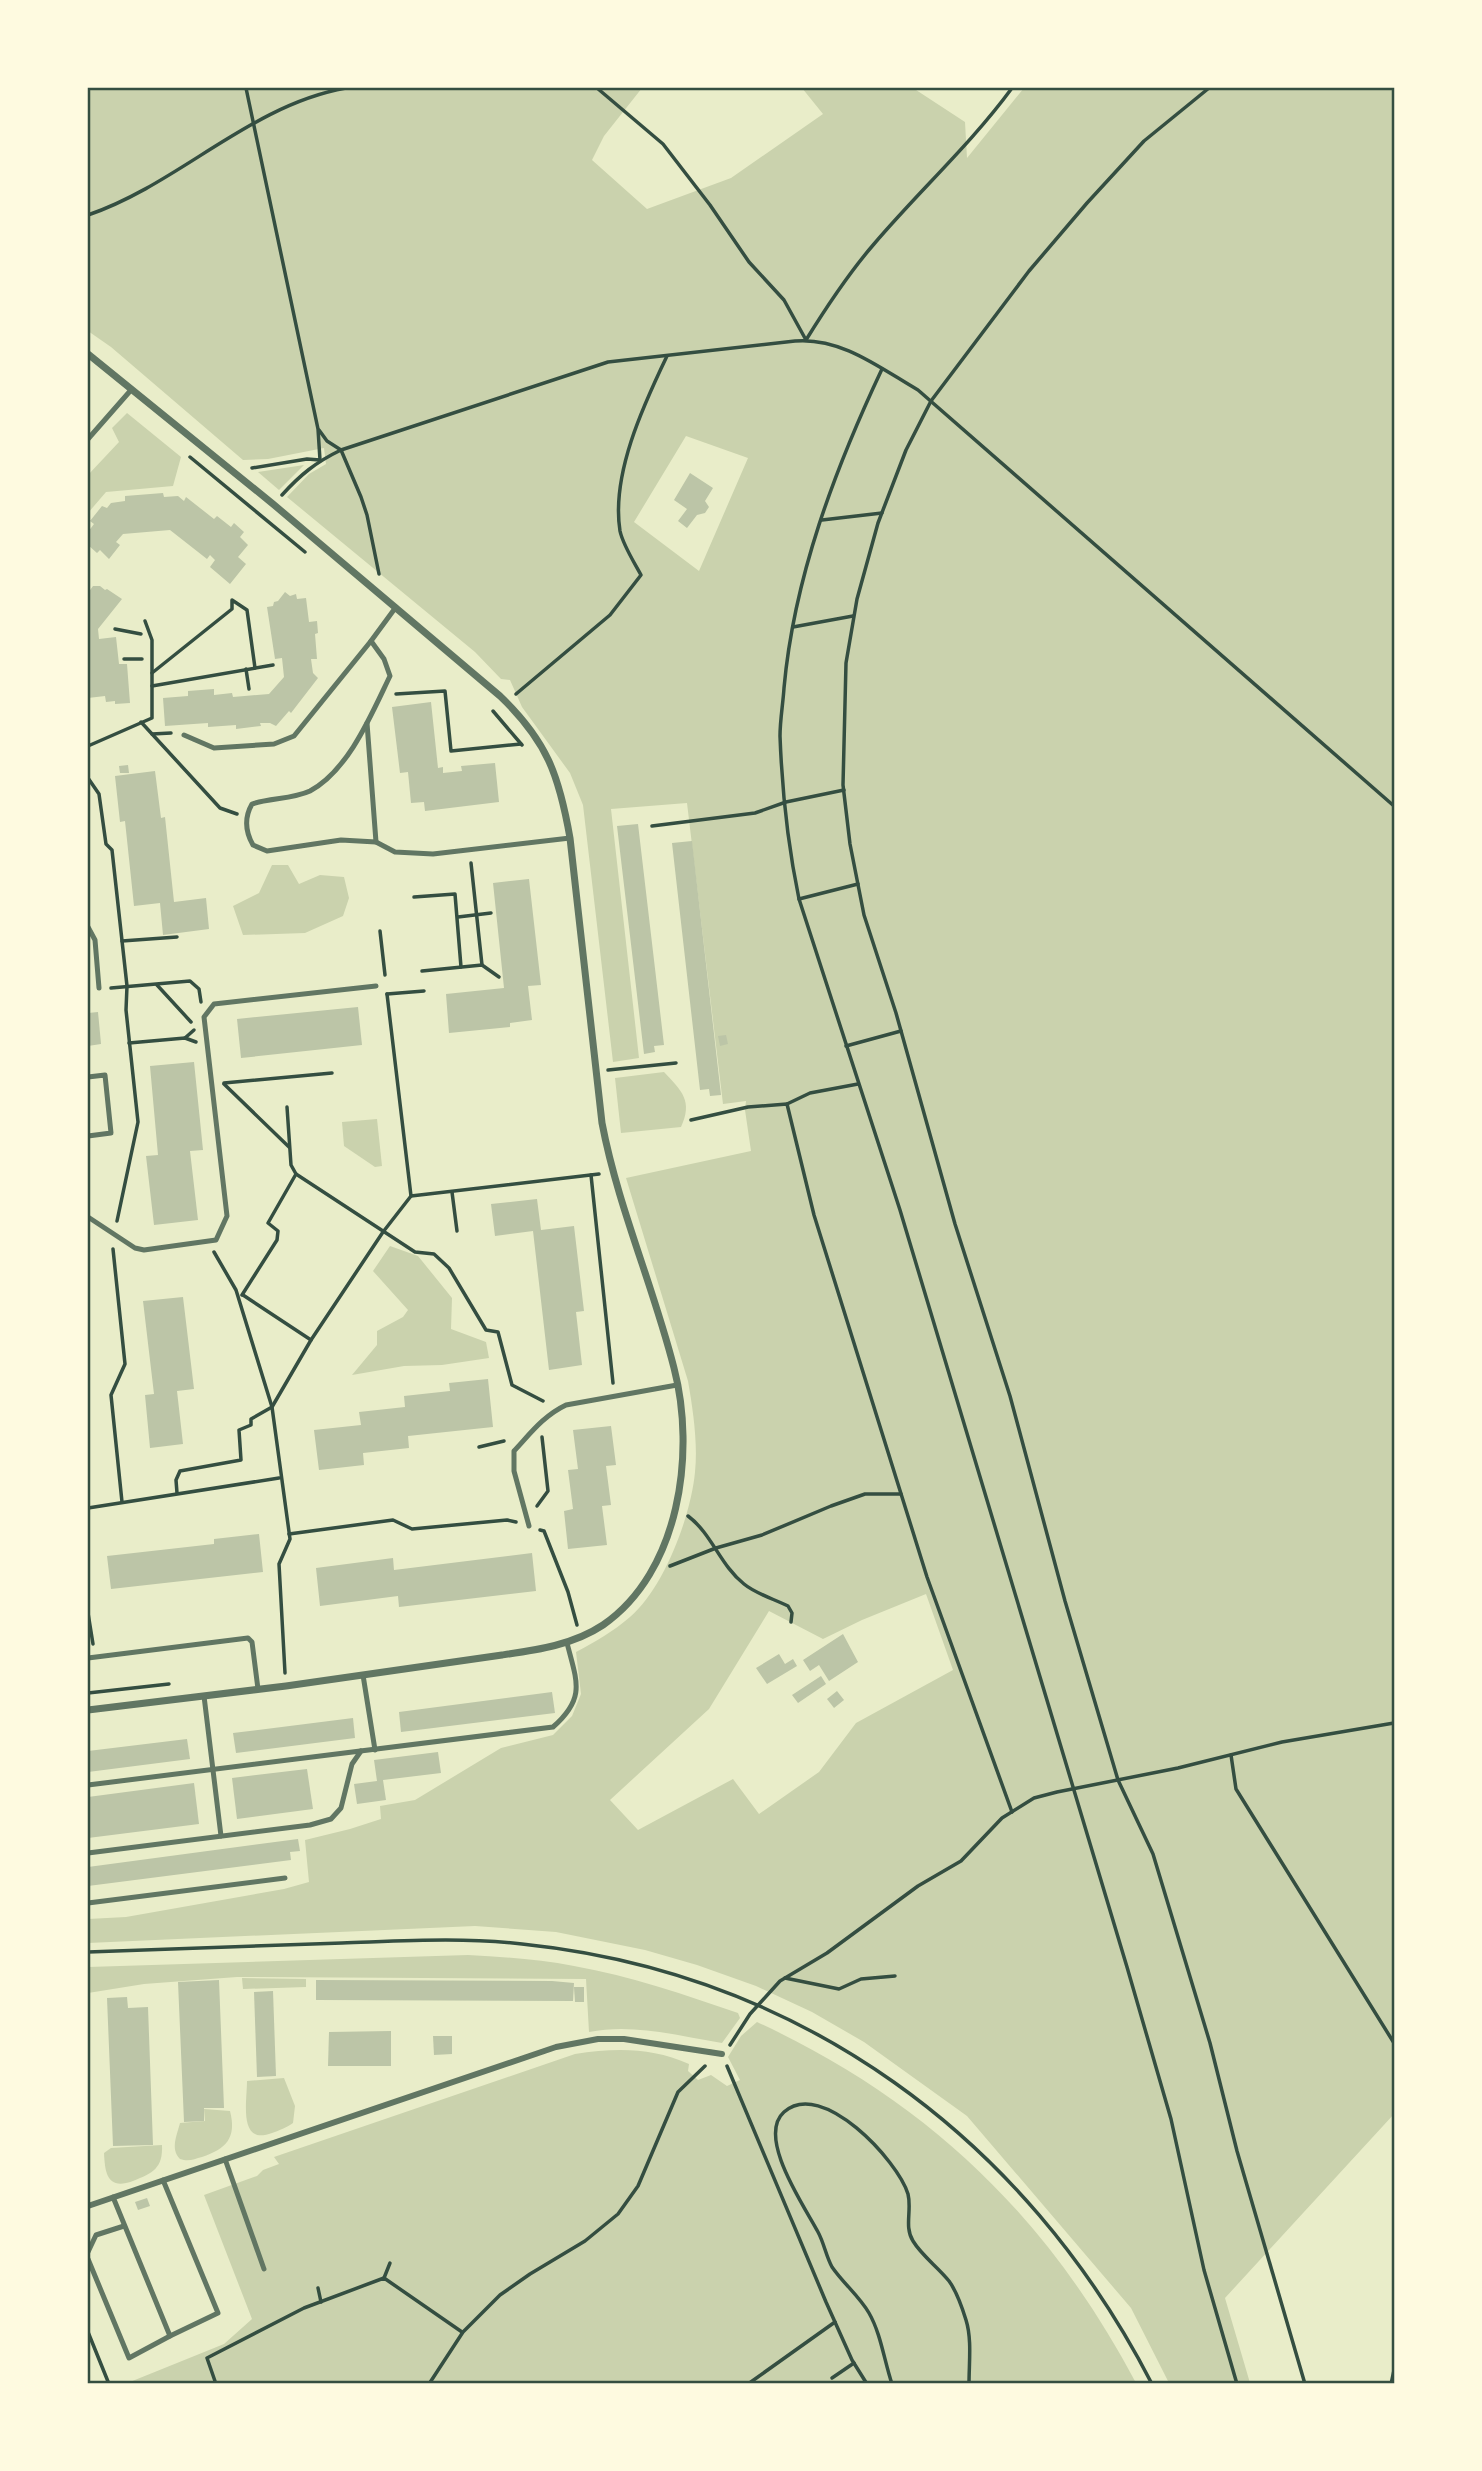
<svg xmlns="http://www.w3.org/2000/svg" width="1482" height="2471" font-family="Montserrat,sans-serif">
<rect width="100%" height="100%" fill="#e9edc9"/>
<g fill="#cad2ad" fill-rule="evenodd">
<path d="M88,88H642L604,136L592,160L647,209L731,178L823,114L802,88H913L965,122L967,158L1024,88H1394V2114L1225,2298L1250,2383H1169L1131,2308L967,2116L864,2042L812,2012L756,1986L697,1965L645,1950L556,1932L475,1926L88,1943V1919L126,1917L284,1889L309,1882L305,1840L350,1829L381,1819L380,1806L415,1800L501,1748L553,1735L572,1716L581,1694L576,1652C595,1642 614,1631 630,1617C664,1588 691,1516 695,1472C698,1443 693,1410 688,1381L626,1178L751,1151L745,1110L746,1101L723,1104L687,803L611,809L639,1058L613,1062L583,805L570,773L522,707L510,680L501,679L475,652L287,497L309,474L326,464L324,448L268,459L243,460L111,347L88,331ZM686,436L748,458L699,571L634,522ZM926,1594L953,1670L856,1723L819,1772L759,1814L733,1779L638,1830L610,1800L709,1709L769,1611L823,1639L862,1620Z"/>
<path d="M127,413L181,457L173,486L106,492L88,513V475L119,442L112,428Z"/>
<path d="M304,465L279,490L258,472Z"/>
<path d="M272,865H288L299,884L320,875L344,877L349,898L343,916L305,933L243,935L233,906L259,893Z"/>
<path d="M664,1072C682,1091 693,1101 681,1127L621,1133L615,1078Z"/>
<path d="M377,1119L382,1166L375,1167L344,1146L342,1122Z"/>
<path d="M390,1246L418,1256L452,1298L451,1329L486,1342L489,1358L442,1365L404,1366L352,1375L377,1345V1331L403,1317L408,1310L373,1271Z"/>
<path d="M468,1955C504,1957 539,1959 574,1966C631,1976 685,1995 738,2013L740,2018L722,2043C679,2036 633,2023 589,2032L586,1979L237,1977L144,1984L88,1993V1967Z"/>
<path d="M242,1978L306,1979V1987L243,1989Z"/>
<path d="M757,2022C928,2101 1048,2217 1136,2383L125,2384L224,2344L252,2319L204,2195L257,2176L263,2170L279,2164L274,2157L575,2054C615,2048 651,2047 689,2064L688,2071L698,2080L711,2075L727,2086L740,2080L728,2057L741,2036Z"/>
<path d="M284,2078L295,2106L293,2123C286,2128 280,2130 272,2133C238,2146 247,2102 247,2081Z"/>
<path d="M204,2109L230,2111C237,2138 226,2149 202,2157C194,2159 189,2162 180,2159C170,2149 177,2135 180,2123L205,2121Z"/>
<path d="M162,2145C163,2168 153,2173 133,2181C108,2190 105,2175 104,2153L111,2148Z"/>
</g>
<g fill="#bcc5a7">
<path d="M690,473L713,488L705,501L709,507L705,513L697,515L687,528L678,521L687,509L674,500Z"/>
<path d="M163,493L164,497L178,496L184,501L186,497L214,519L217,516L231,527L234,523L244,532L240,537L248,545L238,557L246,564L230,584L210,567L215,560L210,555L207,559L170,530L123,534L116,542L120,545L109,559L100,550L97,553L88,545V532L94,524L90,521L102,506L107,508L111,503L125,501V496Z"/>
<path d="M93,586H100L105,590L107,589L122,599L98,629L99,639L116,637L119,664H127L130,703L115,704V701L106,702L105,696L88,698V593Z"/>
<path d="M285,592L290,596L296,594L297,599L306,598L309,622L317,621L318,633L315,634L317,659H311L313,673L318,678L291,713L289,711L276,726L270,723H260L261,726L236,729V725L208,727V723L165,726L163,698L188,696V691L214,689V695L232,693L233,697L269,694L284,677L282,658L275,659L267,607L273,606L274,602L278,601Z"/>
<path d="M431,702L438,768L443,767V773L462,771L461,766L495,763L499,802L425,811L424,802L411,803L408,772L400,773L392,707Z"/>
<path d="M128,765L129,773H120L119,766Z"/>
<path d="M155,771L161,818L165,817L174,902L206,898L209,929L163,935L160,903L134,906L125,821L120,822L115,776Z"/>
<path d="M638,824L664,1045L654,1046L655,1052L644,1054L617,826Z"/>
<path d="M692,841L721,1095L710,1096L709,1089L700,1090L672,843Z"/>
<path d="M529,879L541,985L528,986L532,1020L510,1023V1027L449,1033L446,994L504,988L493,883Z"/>
<path d="M358,1007L362,1045L241,1058L237,1019Z"/>
<path d="M98,1012L101,1044L88,1046V1013Z"/>
<path d="M726,1035L728,1044L720,1046L718,1036Z"/>
<path d="M194,1062L203,1150L190,1151L198,1220L154,1225L146,1156L158,1155L150,1066Z"/>
<path d="M537,1199L541,1230L574,1226L584,1311L576,1312L582,1365L549,1370L533,1231L495,1236L491,1204Z"/>
<path d="M183,1297L194,1389L177,1391L183,1444L150,1448L145,1395L154,1394L143,1301Z"/>
<path d="M488,1379L493,1427L408,1436L409,1448L363,1453L364,1465L319,1470L314,1430L361,1425L359,1412L405,1407L404,1396L450,1391L449,1383Z"/>
<path d="M611,1426L616,1465L606,1466L611,1505L602,1506L607,1545L568,1549L564,1511L573,1509L568,1470L578,1469L573,1430Z"/>
<path d="M259,1534L263,1572L111,1589L107,1556L214,1544V1539Z"/>
<path d="M532,1553L536,1591L399,1607L398,1596L320,1606L316,1568L393,1558L394,1570Z"/>
<path d="M843,1634L858,1662L829,1681L819,1665L810,1671L803,1660Z"/>
<path d="M779,1654L785,1664L793,1659L797,1666L767,1684L756,1668Z"/>
<path d="M821,1676L826,1684L798,1703L792,1695Z"/>
<path d="M837,1691L844,1700L834,1708L827,1699Z"/>
<path d="M552,1692L555,1713L401,1732L399,1712Z"/>
<path d="M353,1718L355,1738L236,1753L233,1733Z"/>
<path d="M187,1739L190,1759L88,1772V1751Z"/>
<path d="M438,1752L441,1773L383,1780L386,1800L357,1804L354,1784L377,1781L374,1760Z"/>
<path d="M307,1769L313,1809L237,1819L232,1778Z"/>
<path d="M194,1783L199,1824L88,1838V1797Z"/>
<path d="M298,1839L300,1851L290,1852L291,1860L88,1886V1867Z"/>
<path d="M219,1980L224,2108H204V2121L184,2122L178,1982Z"/>
<path d="M316,1980L552,1981L574,1983L573,2001L316,2000Z"/>
<path d="M574,1987H584V2002H575Z"/>
<path d="M273,1991L276,2076L257,2077L254,1992Z"/>
<path d="M127,1997L128,2008L148,2007L153,2145L113,2146L107,1998Z"/>
<path d="M391,2031V2066H328L329,2032Z"/>
<path d="M433,2036H452V2054L434,2055Z"/>
<path d="M147,2198L150,2206L138,2210L135,2202Z"/>
</g>
<g fill="none" stroke-linecap="round" stroke-linejoin="round">
<g stroke="#344e41" stroke-width="3.5">
<path d="M246,88L318,429L320,460L307,459L252,468"/>
<path d="M597,88L663,144L710,205L749,262L784,300L806,340C827,306 848,274 874,244C919,191 971,144 1012,88"/>
<path d="M1209,88L1144,141L1087,203L1029,271L931,401L906,450L878,523L857,599L846,663L843,785L850,844L864,915L896,1013L955,1224L1010,1396L1065,1601L1118,1780L1153,1854L1210,2043L1237,2151L1305,2384"/>
<path d="M88,215C179,184 250,105 346,88"/>
<path d="M882,369C835,469 794,577 784,688C783,704 780,720 780,736C782,790 788,846 799,899L900,1210L1127,1967L1171,2119L1204,2270L1237,2384"/>
<path d="M319,430L327,441L341,450L361,497L367,515L379,574"/>
<path d="M190,457L305,552"/>
<path d="M282,495C300,475 316,462 341,450L608,362L795,341C841,337 880,368 918,390L1394,806"/>
<path d="M822,520L882,513"/>
<path d="M145,621L152,640V673"/>
<path d="M793,627L853,616"/>
<path d="M115,629L141,634"/>
<path d="M124,659H142"/>
<path d="M246,669L249,689"/>
<path d="M152,686L273,665"/>
<path d="M396,694L445,691L451,751L521,744"/>
<path d="M516,694L610,615L641,575C634,562 623,545 620,531C611,475 643,406 667,356"/>
<path d="M493,711L522,745"/>
<path d="M141,722L220,808L237,814"/>
<path d="M152,734L171,733"/>
<path d="M88,746L152,718V673L232,609V600L247,610L255,668"/>
<path d="M88,778L99,794L106,844L112,850L127,986L126,1010L138,1122L117,1221"/>
<path d="M652,826L755,813L786,802L844,790"/>
<path d="M471,863L482,965"/>
<path d="M414,897L455,894L461,967"/>
<path d="M799,899L858,884"/>
<path d="M458,917L491,913"/>
<path d="M380,931L385,975"/>
<path d="M122,941L177,937"/>
<path d="M422,971L482,965L499,977"/>
<path d="M157,985L191,1022"/>
<path d="M111,988L190,981L199,989L201,1002"/>
<path d="M387,994L411,1196L599,1174"/>
<path d="M387,994L424,991"/>
<path d="M185,1038L194,1030"/>
<path d="M129,1043L185,1038L196,1042"/>
<path d="M846,1046L901,1031"/>
<path d="M608,1070L676,1063"/>
<path d="M224,1083L332,1073"/>
<path d="M224,1084L289,1147"/>
<path d="M787,1104L810,1093L858,1084"/>
<path d="M287,1107L291,1165L296,1174L415,1252L434,1254L449,1268L486,1330L498,1332L512,1385L543,1401"/>
<path d="M691,1120L748,1107L787,1104L814,1215L927,1577L1012,1812"/>
<path d="M591,1175L613,1383"/>
<path d="M452,1192L457,1231"/>
<path d="M113,1249L125,1364L111,1395L122,1502"/>
<path d="M242,1295L277,1240L278,1231L268,1223L296,1174"/>
<path d="M243,1295L311,1340"/>
<path d="M479,1447L504,1441"/>
<path d="M177,1493L176,1480L180,1471L241,1460L239,1430L251,1425V1419L272,1407L236,1290L214,1252"/>
<path d="M537,1506L548,1491L542,1437"/>
<path d="M88,1508L279,1478"/>
<path d="M688,1516C712,1534 720,1565 744,1584C756,1594 774,1599 788,1606L792,1613L791,1622"/>
<path d="M540,1530L544,1531L568,1592L577,1625"/>
<path d="M289,1534L393,1520L412,1529L507,1520L516,1522"/>
<path d="M670,1566L716,1548L762,1535L831,1506L865,1494H901"/>
<path d="M88,1613L93,1644"/>
<path d="M285,1673L279,1564L290,1539L272,1407L311,1340L383,1232L411,1196"/>
<path d="M88,1693L169,1684"/>
<path d="M1231,1755L1236,1789L1394,2043"/>
<path d="M88,1952C172,1949 257,1946 342,1943C402,1941 462,1937 522,1944C801,1973 1025,2137 1152,2384"/>
<path d="M785,1978L839,1989L861,1979L895,1976"/>
<path d="M730,2045L750,2014L780,1981L827,1953L918,1886L961,1861L1002,1818L1034,1798L1057,1792L1178,1768L1282,1742L1394,1723"/>
<path d="M727,2066L826,2302L852,2360L867,2384"/>
<path d="M384,2278L390,2263"/>
<path d="M318,2288L321,2302"/>
<path d="M88,2332L109,2384"/>
<path d="M832,2378L854,2363"/>
<path d="M216,2384L207,2358L304,2308L384,2278L462,2332"/>
<path d="M429,2384L463,2332L500,2295L530,2274L585,2241L618,2214L638,2186L678,2092L705,2066"/>
<path d="M748,2384L835,2322"/>
<path d="M892,2384C884,2360 881,2334 869,2313C859,2296 843,2283 832,2267C826,2256 824,2243 818,2232C805,2207 756,2137 784,2112C822,2078 898,2161 908,2194C912,2210 904,2227 913,2241C922,2256 938,2267 949,2281C957,2292 962,2307 966,2320C972,2339 969,2363 969,2384"/>
<path d="M1391,2384L1394,2370"/>
</g>
<g stroke="#617663" stroke-width="5">
<path d="M88,439L131,390"/>
<path d="M371,641L384,659L390,676C372,713 349,770 310,791C293,799 270,798 252,804C244,818 245,831 253,845L267,851L341,840L376,842L395,852L433,854L570,838"/>
<path d="M367,723L376,842"/>
<path d="M184,735L214,748L274,744L294,736L371,641L396,607"/>
<path d="M88,927L95,940L99,988"/>
<path d="M88,1077L105,1075L111,1133L88,1136"/>
<path d="M88,1217L135,1248L144,1250L216,1240L227,1216L204,1017L214,1004L376,986"/>
<path d="M529,1526L514,1471V1451C530,1434 543,1416 566,1405L677,1385"/>
<path d="M88,1658L248,1638L252,1642L258,1689"/>
<path d="M363,1675L375,1750"/>
<path d="M204,1696L221,1836"/>
<path d="M88,1785L553,1727C586,1698 577,1682 567,1643"/>
<path d="M88,1853L310,1825L331,1819L341,1808L352,1764L361,1751"/>
<path d="M88,1903L285,1878"/>
<path d="M225,2159L264,2269"/>
<path d="M113,2197L170,2336L218,2313L163,2180"/>
<path d="M88,2252L96,2235L124,2226"/>
<path d="M88,2259L129,2358L170,2336"/>
</g>
<path stroke="#617663" stroke-width="6" d="M88,2206L556,2047L598,2039H624L722,2054"/>
<path stroke="#617663" stroke-width="7" d="M88,354L273,504L500,696C547,741 559,775 570,838L602,1123C618,1207 653,1285 674,1368C696,1452 680,1572 603,1625C573,1645 537,1650 502,1655L286,1686L88,1710"/>
</g>
<rect width="1482" height="2471" fill="none" stroke="#fefae0" stroke-width="178"/>
<rect x="89" y="89" width="1304" height="2293" fill="none" stroke="#344e41" stroke-width="2.5"/>
</svg>
